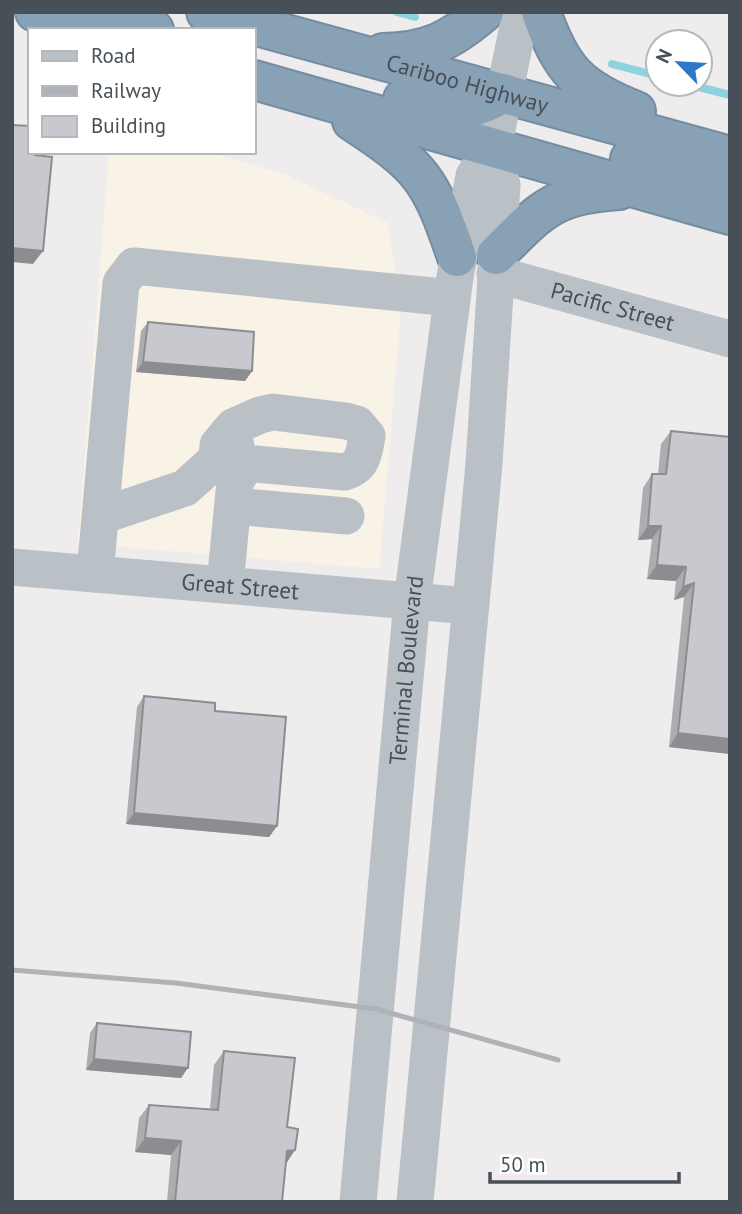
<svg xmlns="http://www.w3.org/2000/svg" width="742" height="1214" font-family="'PT Sans',sans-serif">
<rect width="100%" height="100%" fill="#eeecec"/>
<path fill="#f9f2e6" d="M109,152H210L286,175L388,223L401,308L379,569L78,543Z"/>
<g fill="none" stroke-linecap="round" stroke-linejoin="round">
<g stroke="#90d3e0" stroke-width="8">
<path d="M397,12L415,17"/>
<path d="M612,64L658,76"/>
<path d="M687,84L730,95"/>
</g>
<g stroke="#748ca1" stroke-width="42">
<g id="highway">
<path d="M35,12L91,30"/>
<path d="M91,12L154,30"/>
<path id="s4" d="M206,12L730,156"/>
<path d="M541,12C561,70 579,89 636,111"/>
<path d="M383,53C428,52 450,41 484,12"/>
<path d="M254,80L730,215"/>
<path d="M403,99C446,110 465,117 504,93"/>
<path d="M352,121C422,167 430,178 457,257"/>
<path d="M630,159L730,186"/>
<path d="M496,255C541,210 553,194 619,190"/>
</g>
</g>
<g stroke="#b9c1c7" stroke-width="37">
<path id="s1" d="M495,274L730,339"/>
<path d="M217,459L218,445L233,427L260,415L273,412L346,421L357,424L367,436C364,454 363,467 344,472L255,464L246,466L235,481L225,585"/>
<path d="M233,506L346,516"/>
<path d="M101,512H113L185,488L217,459L228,456L236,446"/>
<path id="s2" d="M12,567L470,606"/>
<path d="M95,574L121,283L134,266L452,298"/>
<path id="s3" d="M358,1202L412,601L455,277L474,176L493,148L521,12"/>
<path d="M415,1202L484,464L502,185L493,148"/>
</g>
<use href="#highway" stroke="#89a1b5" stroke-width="38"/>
<path stroke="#afb2b6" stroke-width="5" d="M12,970L176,983L376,1009L558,1060"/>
</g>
<g fill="#abadb1">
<path d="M148,322L252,371L245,381L136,372L141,331Z"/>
<path d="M671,431L730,437V754L669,747L684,597L674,600L676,581L647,579L652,539L638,540L643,488L652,474H658L661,444Z"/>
<path d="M144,696L215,711L277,826L269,837L126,824L137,707Z"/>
<path d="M97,1023L181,1078L86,1070L90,1033Z"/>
<path d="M224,1051L287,1127L286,1164L282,1202H167L171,1155L135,1152L139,1118L149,1105L210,1109L214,1065Z"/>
</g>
<g fill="#8b8d90">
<path d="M12,248L43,251L33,264L12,262Z"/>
<path d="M143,362L252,371L245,381L136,372Z"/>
<path d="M648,526H661L652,539L638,540Z"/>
<path d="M657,565L686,567L676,581L647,579Z"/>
<path d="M694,583L684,597L674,600L683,587Z"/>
<path d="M678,733L730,739V754L669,747Z"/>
<path d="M134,813L277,826L269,837L126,824Z"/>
<path d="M94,1059L188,1068L181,1078L86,1070Z"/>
<path d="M145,1138L181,1141L171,1155L135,1152Z"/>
<path d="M295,1150L286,1164L287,1151Z"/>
</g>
<g fill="#c7c9ce" stroke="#8b8d90" stroke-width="2">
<path d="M12,125L30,126V152H35V155L52,157L43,251L12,248Z"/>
<path d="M148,322L254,332L252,371L143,362Z"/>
<path d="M671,431L730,437V739L678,733L694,583L683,587L686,567L657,565L661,526H648L652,474H666Z"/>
<path d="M144,696L215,703V711L286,717L277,826L134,813Z"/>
<path d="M97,1023L191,1032L188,1068L94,1059Z"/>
<path d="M224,1051L295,1058L287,1127L298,1129L295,1150L287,1151L282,1202H175L181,1141L145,1138L149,1105L218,1110Z"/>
</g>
<g text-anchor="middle" stroke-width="6" stroke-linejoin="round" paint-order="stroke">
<g font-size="23" fill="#475057" stroke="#fff">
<text dy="8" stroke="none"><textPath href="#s4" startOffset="271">Cariboo Highway</textPath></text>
<text dy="8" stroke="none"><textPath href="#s1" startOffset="122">Pacific Street</textPath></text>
<text dy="8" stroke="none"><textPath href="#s2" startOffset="229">Great Street</textPath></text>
<text dy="8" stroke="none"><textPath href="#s3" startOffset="534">Terminal Boulevard</textPath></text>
</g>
</g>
<rect width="742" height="1214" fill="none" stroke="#475057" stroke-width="28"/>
<rect x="28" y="28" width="228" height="126" fill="#ffffff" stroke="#b5b9bc" stroke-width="2"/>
<rect x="42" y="51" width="35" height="10" fill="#b9c1c7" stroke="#b5b9bc" stroke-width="2"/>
<text x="91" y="63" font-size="21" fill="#475057">Road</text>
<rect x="42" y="86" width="35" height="10" fill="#afb2b6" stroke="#b5b9bc" stroke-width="2"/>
<text x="91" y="98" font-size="21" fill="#475057">Railway</text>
<rect x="42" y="116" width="35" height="21" fill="#c7c9ce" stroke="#b5b9bc" stroke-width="2"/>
<text x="91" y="133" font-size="21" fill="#475057">Building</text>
<g transform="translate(679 63) rotate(295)"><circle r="33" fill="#ffffff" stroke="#b5b9bc" stroke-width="2"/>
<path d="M0-5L12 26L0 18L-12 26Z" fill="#2e78c7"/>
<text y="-10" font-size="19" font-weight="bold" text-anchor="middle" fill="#475057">N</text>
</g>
<path d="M490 1172v10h189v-10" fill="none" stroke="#475057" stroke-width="3.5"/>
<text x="500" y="1172" font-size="21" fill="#475057" stroke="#ffffff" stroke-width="5" paint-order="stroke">50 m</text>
</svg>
